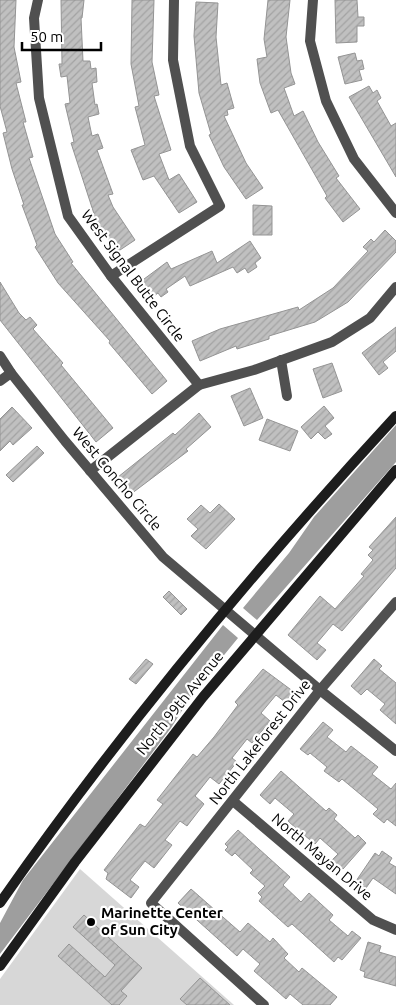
<svg xmlns="http://www.w3.org/2000/svg" width="396" height="1005" font-family="Ubuntu,sans-serif">
<defs>
<pattern id="building-hatch" width="6" height="6" patternUnits="userSpaceOnUse" patternTransform="scale(1.25)"><rect width="6" height="6" fill="#c0c0c0"/><path d="M-1 1l2-2M0 6l6-6M5 7l2-2" fill="none" stroke="#a3a3a3"/></pattern>
</defs>
<rect width="100%" height="100%" fill="#fff"/>
<path fill="#d7d7d7" d="M80,869L234,1005H0V979Z"/>
<g fill="#9e9e9e">
<path d="M396,425V462L257,620L243,608L289,553L314,517Z"/>
<path d="M223,625L238,638L193,693L171,728L0,954V923L23,880Z"/>
</g>
<g fill="url(#building-hatch)" stroke="#949494">
<path d="M0,0H16L14,47L21,82L16,83L26,122H23L33,157L29,158L55,234L73,262L71,263L167,381L152,394L109,343L110,341L58,283L35,247L37,245L22,205H24L12,169L3,133L7,132L0,106Z"/>
<path d="M61,0H84L82,18H81L83,61H90L91,69L96,68L97,82L92,83L95,105L97,104L99,114L88,117L92,136L98,134L103,148L97,150L113,194L108,195L113,207L135,240L117,252L97,223L71,143L74,142L65,104L70,103L67,76L61,77L59,64H62Z"/>
<path d="M132,0H154L152,62L159,95L154,96L171,150L159,154L169,180L179,174L197,202L179,213L154,176L143,180L131,150L145,145L135,107L139,106L131,64Z"/>
<path d="M268,0H290L286,37L291,73L295,84L284,88L294,116L303,111L318,142L339,176L336,178L360,209L343,222L325,198L327,196L278,110L271,113L260,83L257,59L267,57L264,39Z"/>
<path d="M335,0H357L358,17H364V26H357V42L336,43Z"/>
<path d="M196,2L218,3L216,37L221,85L227,83L234,108L227,110L228,115L224,116L246,163L263,188L246,199L224,167L209,135L211,134L199,93L194,36Z"/>
<path d="M355,53L357,61L362,60L364,69L359,70L362,80L345,84L338,57Z"/>
<path d="M369,86L373,93L377,90L381,98L377,101L391,126L396,123V177L349,97Z"/>
<path d="M253,205L272,206V235H253Z"/>
<path d="M385,230L396,241V252L348,302L315,322L269,336V339L237,349L236,346L200,361L192,341L220,329L298,307L299,310L333,288L368,251L363,247L371,239L374,242Z"/>
<path d="M250,241L261,258L255,263L257,267L248,273L245,268L237,273L233,267L190,286L185,276L166,289L168,292L161,297L158,293L151,298L140,282L167,262L171,269L212,251L217,263Z"/>
<path d="M0,282L19,313L26,320L30,317L37,325L33,329L63,363L61,365L113,428L96,442L0,320Z"/>
<path d="M396,327V351L383,362L388,368L379,375L362,353Z"/>
<path d="M332,363L342,391L323,398L313,369Z"/>
<path d="M250,388L263,418L244,426L231,396Z"/>
<path d="M324,406L334,418L325,426L332,434L325,439L318,432L311,439L301,427Z"/>
<path d="M12,407L32,428L13,445L10,441L0,451V419Z"/>
<path d="M199,413L211,427L186,449L188,451L131,494L118,477L173,433L175,435Z"/>
<path d="M267,419L298,431L290,451L259,440Z"/>
<path d="M37,446L44,453L13,482L6,475Z"/>
<path d="M219,504L235,519L206,549L191,536L198,529L187,519L201,505L210,513Z"/>
<path d="M396,517V568L342,631L333,624L317,643L326,650L317,660L288,635L320,596L335,609L364,576L361,574L373,560L368,555L373,550L369,547Z"/>
<path d="M169,591L187,609L181,615L163,597Z"/>
<path d="M146,659L153,664L136,684L129,679Z"/>
<path d="M374,659L382,666L379,669L396,683V724L380,710L385,704L367,689L361,695L351,686Z"/>
<path d="M263,669L294,692L285,702L276,695L261,713L270,721L252,743L247,739L232,758L237,762L219,784L210,777L195,796L204,804L187,826L180,821L165,840L172,845L154,868L145,861L130,880L139,887L131,898L106,879L108,873L104,870L140,824L145,827L163,804L157,800L193,754L197,757L214,737L238,705L235,702Z"/>
<path d="M323,722L333,730L327,737L346,752L351,746L378,767L372,774L391,789L396,783V826L387,819L384,823L373,814L378,809L342,779L339,782L324,771L327,767L310,753L308,755L300,749Z"/>
<path d="M281,771L326,811L329,808L337,815L334,819L355,838L358,835L366,843L343,869L332,860L338,854L320,838L315,844L298,830L288,821L294,814L275,798L270,804L260,795Z"/>
<path d="M238,830L290,877L283,885L301,902L309,893L333,915L329,920L348,936L352,931L361,938L342,960L338,957L334,962L292,924L288,927L259,901L262,897L258,893L265,886L250,873L253,870L235,853L232,856L225,850L228,847L225,844Z"/>
<path d="M382,851L392,858L389,863L396,867V894L373,878L366,888L356,881L375,853L379,856Z"/>
<path d="M191,889L240,932L248,923L270,942L273,938L288,954L284,958L299,972L302,968L337,997L330,1005H303L290,994L286,999L254,971L260,964L243,949L237,956L178,903Z"/>
<path d="M84,915L142,968L121,991L127,996L119,1005H112L58,956L69,944L105,977L115,965L73,927Z"/>
<path d="M368,942L381,946L379,952L396,957V986L364,977L365,972L360,970Z"/>
<path d="M200,978L230,1005H187L180,999Z"/>
</g>
<g fill="none" stroke-linecap="round" stroke-linejoin="round">
<g stroke="#505050" stroke-width="10">
<path d="M38,0L34,18L39,98L68,216L111,276L199,385"/>
<path d="M313,0L310,41L326,101L354,159L396,213"/>
<path d="M111,276L220,206L190,146L173,60L174,0"/>
<path d="M0,356L11,373L65,441L163,557L320,690L396,751"/>
<path d="M281,360L287,396"/>
<path d="M0,381L11,373"/>
<path d="M90,471L199,385L254,370L332,342L370,318L396,287"/>
<path d="M233,801L373,920L396,930"/>
<path d="M264,1005L151,903L320,690L396,602"/>
</g>
<g stroke="#1d1d1d" stroke-width="10">
<path d="M0,903C120,731 254,570 396,416"/>
<path d="M0,966L75,862L203,697L396,470"/>
</g>
</g>
<circle fill="#000" stroke="#fff" stroke-width="2" cx="91" cy="922" r="5"/>
<g text-anchor="middle" stroke-width="4.5" stroke-linejoin="round" paint-order="stroke">
<g font-size="15" fill="#000" stroke="#fff">
<text transform="translate(133 276) rotate(53)" y="5">West Signal Butte Circle</text>
<text transform="translate(117 479) rotate(50)" y="5">West Concho Circle</text>
<text transform="translate(180 703) rotate(-51)" y="5">North 99th Avenue</text>
<text transform="translate(260 742) rotate(-52)" y="5">North Lakeforest Drive</text>
<text transform="translate(322 857) rotate(40)" y="5">North Mayan Drive</text>
</g>
<g font-size="15" font-weight="bold" fill="#000" stroke="#fff" text-anchor="start">
<text x="101" y="918">Marinette Center<tspan x="101" dy="17">of Sun City</tspan></text>
</g>
</g>
<path d="M22 42v8h79v-8" fill="none" stroke="#000000" stroke-width="2.5"/>
<text x="30" y="42" font-size="15" fill="#000000" stroke="#ffffff" stroke-width="4" paint-order="stroke">50 m</text>
</svg>
